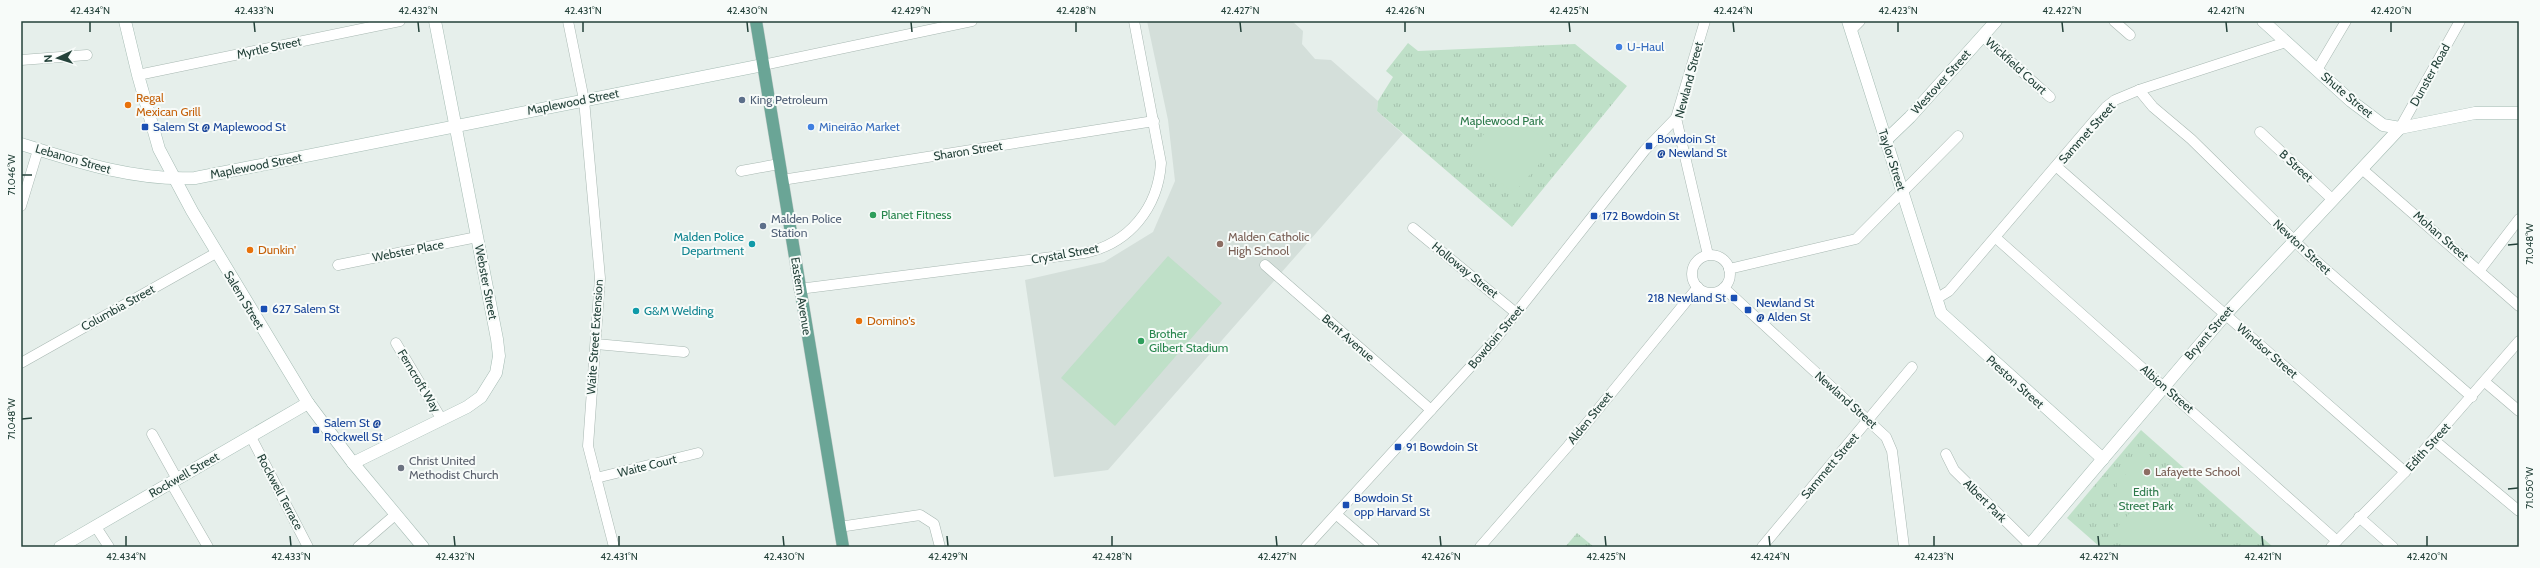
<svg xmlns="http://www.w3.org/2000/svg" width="2540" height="568" font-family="Cabin,sans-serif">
<defs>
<pattern id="park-tufts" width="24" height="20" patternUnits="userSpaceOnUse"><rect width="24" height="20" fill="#bfe0c8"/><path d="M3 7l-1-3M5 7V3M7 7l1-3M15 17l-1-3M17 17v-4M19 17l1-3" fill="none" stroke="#a4c1ad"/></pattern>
</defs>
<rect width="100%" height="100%" fill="#e6efeb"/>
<path fill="#d4dfda" d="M1147,21H1292L1303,31L1302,44L1315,59L1331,60L1378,101L1377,111L1403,134L1108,470L1054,477L1025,280L1104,262L1153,232L1175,181L1168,120Z"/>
<g fill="url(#park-tufts)">
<path d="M1408,43L1418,51L1575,44L1627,86L1512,227L1377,111L1378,101L1393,77L1386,71Z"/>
<path d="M2141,430L2273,547H2100L2067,518Z"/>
<path d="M1577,533L1594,547H1565Z"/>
</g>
<g fill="#bfe0c8">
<path d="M1507,123C1528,127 1540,131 1551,150L1514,193L1469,158C1479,136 1484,131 1507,123Z"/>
<path d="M1168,256L1222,303L1115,426L1061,378Z"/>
<path d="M2139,457H2143L2160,484L2233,547H2128L2112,533L2136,506L2125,500L2117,491V483L2139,461Z"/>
</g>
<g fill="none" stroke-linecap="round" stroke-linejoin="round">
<g stroke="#a8b8b2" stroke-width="11">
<g id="street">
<path d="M568,21L584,100L600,278L588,446L614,547"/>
<path d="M1705,21L1676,118L1708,255"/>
<path d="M2114,21L2130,35"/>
<path d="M1851,30L1860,21"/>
<path d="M1982,36L2050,97"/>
<path d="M21,60L87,55"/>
<path d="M763,65L972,21"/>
<path d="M2317,70L2346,21"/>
<path d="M138,75L400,21"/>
<path d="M2139,90L2153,107L2191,139L2308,254L2472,397"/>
<path d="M2400,128L2460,21"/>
<path d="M2260,132L2332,199"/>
<path d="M2057,167L2405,472"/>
<path d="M2362,169L2519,306"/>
<path d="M741,171L779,164"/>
<path d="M782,180L1154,121"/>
<path d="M21,206L38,150"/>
<path d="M1413,228L1516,313"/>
<path d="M1996,238L2337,541"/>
<circle cx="1711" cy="274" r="19"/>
<path d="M338,265L477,237"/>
<path d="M1265,265L1431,410"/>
<path d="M1729,269L1856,239L1958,136"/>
<path d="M2480,270L2519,219"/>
<path d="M1724,288L1886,437L1892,451L1904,547"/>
<path d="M799,289L1084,253C1129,244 1158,208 1161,163L1134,21"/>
<path d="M1936,299L1949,291L2106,107L2115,100L2139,90L2286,42"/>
<path d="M396,343L442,420"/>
<path d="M596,344L684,352"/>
<path d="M21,363L216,253"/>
<path d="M2485,382L2519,411"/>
<path d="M152,434L177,479"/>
<path d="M251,437L308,547"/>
<path d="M2434,440L2519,511"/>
<path d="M1946,454L1954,470L2030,545"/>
<path d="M596,478L698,453"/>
<path d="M171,483L208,547"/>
<path d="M1337,515L1374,547"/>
<path d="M2359,517L2393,547"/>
<path d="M96,527L109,547"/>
<path d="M839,527L920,515L934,524L940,547"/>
<path d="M358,547L395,515"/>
<path d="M1306,547L1494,341L1645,150L1676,118"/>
<path d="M1480,547L1568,446L1698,287"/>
<path d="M1762,547L1912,367"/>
<path d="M2331,547L2405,472L2519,341"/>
</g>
</g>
<g stroke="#a4bbb3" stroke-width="13">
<g id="secondary">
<path d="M125,21L138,75L159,149L192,211L308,403L353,463L423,547"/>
<path d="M1848,21L1941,313L2103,459"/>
<path d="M2263,21L2351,101L2383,125L2400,128L2475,113H2519"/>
<path d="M1885,141L1910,117L1996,21"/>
<path d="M21,144C78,162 135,181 195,178L763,65"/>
<path d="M353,463L467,407L481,397L496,373L499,356L497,339L435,21"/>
<path d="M60,547L308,403"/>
<path d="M2028,547L2225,315L2400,128"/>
</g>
</g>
<g stroke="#c2cac8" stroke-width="13">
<path id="primary" d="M756,21L843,547"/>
</g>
<use href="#street" stroke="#fff" stroke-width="10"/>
<use href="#secondary" stroke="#fff" stroke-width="12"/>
<use href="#primary" stroke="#6aa596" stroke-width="12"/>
</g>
<path fill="none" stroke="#24423a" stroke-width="1.5" d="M90,22V32M254,22L255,32M418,22L419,32M583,22V32M747,22L748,32M911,22L912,32M1076,22V32M1240,22L1241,32M1405,22V32M1569,22L1570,32M1733,22L1734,32M1898,22V32M2062,22L2063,32M2226,22L2227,32M2391,22V32M22,175H32M2508,245L2518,244M22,419L32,418M2508,489L2518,488M126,536V546M290,536L291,546M454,536L455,546M619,536V546M783,536L784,546M947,536L948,546M1112,536V546M1276,536L1277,546M1440,536L1441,546M1605,536L1606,546M1769,536L1770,546M1934,536V546M2098,536L2099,546M2262,536L2263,546M2427,536V546"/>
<g fill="#3f7fe0" stroke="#f7fbf9" stroke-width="1.5">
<circle cx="1619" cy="47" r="4"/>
<circle cx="811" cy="127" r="4"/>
</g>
<g fill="#5c6f8a" stroke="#f7fbf9" stroke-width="1.5">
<circle cx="742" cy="100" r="4"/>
<circle cx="763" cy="226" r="4"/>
</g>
<g fill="#e8710a" stroke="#f7fbf9" stroke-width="1.5">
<circle cx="128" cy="105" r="4"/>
<circle cx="250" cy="250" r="4"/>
<circle cx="859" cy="321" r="4"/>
</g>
<g fill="#1a4fb4" stroke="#f7fbf9" stroke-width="1.5">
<rect x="141" y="123" width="8" height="8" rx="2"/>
<rect x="1645" y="142" width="8" height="8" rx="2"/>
<rect x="1590" y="212" width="8" height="8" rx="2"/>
<rect x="1730" y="294" width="8" height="8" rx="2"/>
<rect x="260" y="305" width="8" height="8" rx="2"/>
<rect x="1744" y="306" width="8" height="8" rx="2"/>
<rect x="312" y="426" width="8" height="8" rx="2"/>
<rect x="1394" y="443" width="8" height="8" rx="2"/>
<rect x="1342" y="501" width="8" height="8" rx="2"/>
</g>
<g fill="#2e9e5b" stroke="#f7fbf9" stroke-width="1.5">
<circle cx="873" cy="215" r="4"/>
<circle cx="1141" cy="341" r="4"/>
</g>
<g fill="#0f9aa8" stroke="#f7fbf9" stroke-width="1.5">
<circle cx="752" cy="244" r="4"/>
<circle cx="636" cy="311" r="4"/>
</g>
<g fill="#8d6e63" stroke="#f7fbf9" stroke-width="1.5">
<circle cx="1220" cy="244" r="4"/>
<circle cx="2147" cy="472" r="4"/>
</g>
<circle fill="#6b7280" stroke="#f7fbf9" stroke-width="1.5" cx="401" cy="468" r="4"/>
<g text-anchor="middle" stroke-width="4" stroke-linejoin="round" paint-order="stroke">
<g font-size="12" fill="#366cbe" stroke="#f7fbf9" text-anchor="start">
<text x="1627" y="51">U-Haul</text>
<text x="819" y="131">Mineirão Market</text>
</g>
<g font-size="12" fill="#24423a" stroke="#f7fbf9">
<text transform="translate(269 48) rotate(-12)" y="4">Myrtle Street</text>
<text transform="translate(2016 66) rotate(42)" y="4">Wickfield Court</text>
<text transform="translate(2430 75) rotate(-61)" y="4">Dunster Road</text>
<text transform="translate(1689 80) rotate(-75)" y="4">Newland Street</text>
<text transform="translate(1941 82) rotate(-48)" y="4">Westover Street</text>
<text transform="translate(2347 95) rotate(40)" y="4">Shute Street</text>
<text transform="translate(573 102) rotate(-11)" y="4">Maplewood Street</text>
<text transform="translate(2087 133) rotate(-48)" y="4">Sammet Street</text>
<text transform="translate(968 151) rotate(-9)" y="4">Sharon Street</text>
<text transform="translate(73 159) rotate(16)" y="4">Lebanon Street</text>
<text transform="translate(1892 160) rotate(72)" y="4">Taylor Street</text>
<text transform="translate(256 166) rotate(-11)" y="4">Maplewood Street</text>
<text transform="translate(2296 166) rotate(43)" y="4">B Street</text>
<text transform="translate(2441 236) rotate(41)" y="4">Mohan Street</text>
<text transform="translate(2302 247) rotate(43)" y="4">Newton Street</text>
<text transform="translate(408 251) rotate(-11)" y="4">Webster Place</text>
<text transform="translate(1065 254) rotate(-10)" y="4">Crystal Street</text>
<text transform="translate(1465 270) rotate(39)" y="4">Holloway Street</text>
<text transform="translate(486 282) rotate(79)" y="4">Webster Street</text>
<text transform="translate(801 296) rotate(81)" y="4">Eastern Avenue</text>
<text transform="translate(244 300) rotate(59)" y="4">Salem Street</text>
<text transform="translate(118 308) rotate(-29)" y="4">Columbia Street</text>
<text transform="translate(2209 333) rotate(-49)" y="4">Bryant Street</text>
<text transform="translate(595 337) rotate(-86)" y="4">Waite Street Extension</text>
<text transform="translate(1496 337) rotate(-50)" y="4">Bowdoin Street</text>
<text transform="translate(1348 338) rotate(41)" y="4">Bent Avenue</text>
<text transform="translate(2267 351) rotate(41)" y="4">Windsor Street</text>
<text transform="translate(419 381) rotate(59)" y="4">Ferncroft Way</text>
<text transform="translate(2015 382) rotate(42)" y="4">Preston Street</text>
<text transform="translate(2167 389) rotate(41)" y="4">Albion Street</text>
<text transform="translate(1846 400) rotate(42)" y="4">Newland Street</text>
<text transform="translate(1590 418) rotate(-51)" y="4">Alden Street</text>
<text transform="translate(2428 447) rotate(-48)" y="4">Edith Street</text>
<text transform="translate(647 466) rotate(-14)" y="4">Waite Court</text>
<text transform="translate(1830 466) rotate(-50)" y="4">Sammett Street</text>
<text transform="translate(184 475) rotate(-30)" y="4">Rockwell Street</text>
<text transform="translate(280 492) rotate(62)" y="4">Rockwell Terrace</text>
<text transform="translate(1985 501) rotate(45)" y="4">Albert Park</text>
</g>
<g font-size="12" fill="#c56008" stroke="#f7fbf9" text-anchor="start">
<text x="136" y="102">Regal<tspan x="136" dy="14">Mexican Grill</tspan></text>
<text x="258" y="254">Dunkin'</text>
<text x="867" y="325">Domino's</text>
</g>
<g font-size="12" fill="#4e5e75" stroke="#f7fbf9" text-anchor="start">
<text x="750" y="104">King Petroleum</text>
<text x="771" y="223">Malden Police<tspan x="771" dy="14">Station</tspan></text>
</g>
<g font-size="12" fill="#2d7a4b" stroke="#f7fbf9">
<text x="1502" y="125">Maplewood Park</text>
<text x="2146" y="496">Edith<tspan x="2146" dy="14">Street Park</tspan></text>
</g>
<g font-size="12" fill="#164399" stroke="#f7fbf9" text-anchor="start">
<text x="153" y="131">Salem St @ Maplewood St</text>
<text x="1657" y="143">Bowdoin St<tspan x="1657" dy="14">@ Newland St</tspan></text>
<text x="1602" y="220">172 Bowdoin St</text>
<text x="1726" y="302" text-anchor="end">218 Newland St</text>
<text x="1756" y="307">Newland St<tspan x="1756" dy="14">@ Alden St</tspan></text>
<text x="272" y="313">627 Salem St</text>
<text x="324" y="427">Salem St @<tspan x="324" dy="14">Rockwell St</tspan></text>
<text x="1406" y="451">91 Bowdoin St</text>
<text x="1354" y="502">Bowdoin St<tspan x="1354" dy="14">opp Harvard St</tspan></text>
</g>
<g font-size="12" fill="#27864d" stroke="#f7fbf9" text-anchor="start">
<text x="881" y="219">Planet Fitness</text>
<text x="1149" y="338">Brother<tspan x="1149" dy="14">Gilbert Stadium</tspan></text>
</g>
<g font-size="12" fill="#0d838f" stroke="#f7fbf9" text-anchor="end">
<text x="744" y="241">Malden Police<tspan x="744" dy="14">Department</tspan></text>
<text x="644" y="315" text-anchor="start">G&amp;M Welding</text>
</g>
<g font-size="12" fill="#785e54" stroke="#f7fbf9" text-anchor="start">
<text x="1228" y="241">Malden Catholic<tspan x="1228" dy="14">High School</tspan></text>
<text x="2155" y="476">Lafayette School</text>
</g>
<g font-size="12" fill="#5b616d" stroke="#f7fbf9" text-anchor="start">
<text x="409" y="465">Christ United<tspan x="409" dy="14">Methodist Church</tspan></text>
</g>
</g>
<rect width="2540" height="568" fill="none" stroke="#f7fbf9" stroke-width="44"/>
<g transform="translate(58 58) rotate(266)" stroke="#f7fbf9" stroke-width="3" paint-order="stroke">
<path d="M0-3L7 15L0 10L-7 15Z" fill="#24423a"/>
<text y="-6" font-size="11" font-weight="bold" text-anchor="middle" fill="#24423a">N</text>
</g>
<rect x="22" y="22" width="2496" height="524" fill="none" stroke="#24423a" stroke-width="1.5"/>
<g font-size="10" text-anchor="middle" fill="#24423a">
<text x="90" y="14">42.434°N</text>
<text x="254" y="14">42.433°N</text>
<text x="418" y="14">42.432°N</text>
<text x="583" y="14">42.431°N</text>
<text x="747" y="14">42.430°N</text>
<text x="911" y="14">42.429°N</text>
<text x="1076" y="14">42.428°N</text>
<text x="1240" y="14">42.427°N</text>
<text x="1405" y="14">42.426°N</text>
<text x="1569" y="14">42.425°N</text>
<text x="1733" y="14">42.424°N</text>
<text x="1898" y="14">42.423°N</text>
<text x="2062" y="14">42.422°N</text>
<text x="2226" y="14">42.421°N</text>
<text x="2391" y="14">42.420°N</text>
<text transform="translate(11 175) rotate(-90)" y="4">71.046°W</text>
<text transform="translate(2529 244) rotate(-90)" y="4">71.048°W</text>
<text transform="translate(11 419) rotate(-90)" y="4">71.048°W</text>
<text transform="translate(2529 488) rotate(-90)" y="4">71.050°W</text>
<text x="126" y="560">42.434°N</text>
<text x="291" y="560">42.433°N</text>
<text x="455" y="560">42.432°N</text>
<text x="619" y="560">42.431°N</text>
<text x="784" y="560">42.430°N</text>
<text x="948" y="560">42.429°N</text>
<text x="1112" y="560">42.428°N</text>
<text x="1277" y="560">42.427°N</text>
<text x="1441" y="560">42.426°N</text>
<text x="1606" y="560">42.425°N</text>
<text x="1770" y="560">42.424°N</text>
<text x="1934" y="560">42.423°N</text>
<text x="2099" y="560">42.422°N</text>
<text x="2263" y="560">42.421°N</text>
<text x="2427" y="560">42.420°N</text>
</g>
</svg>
